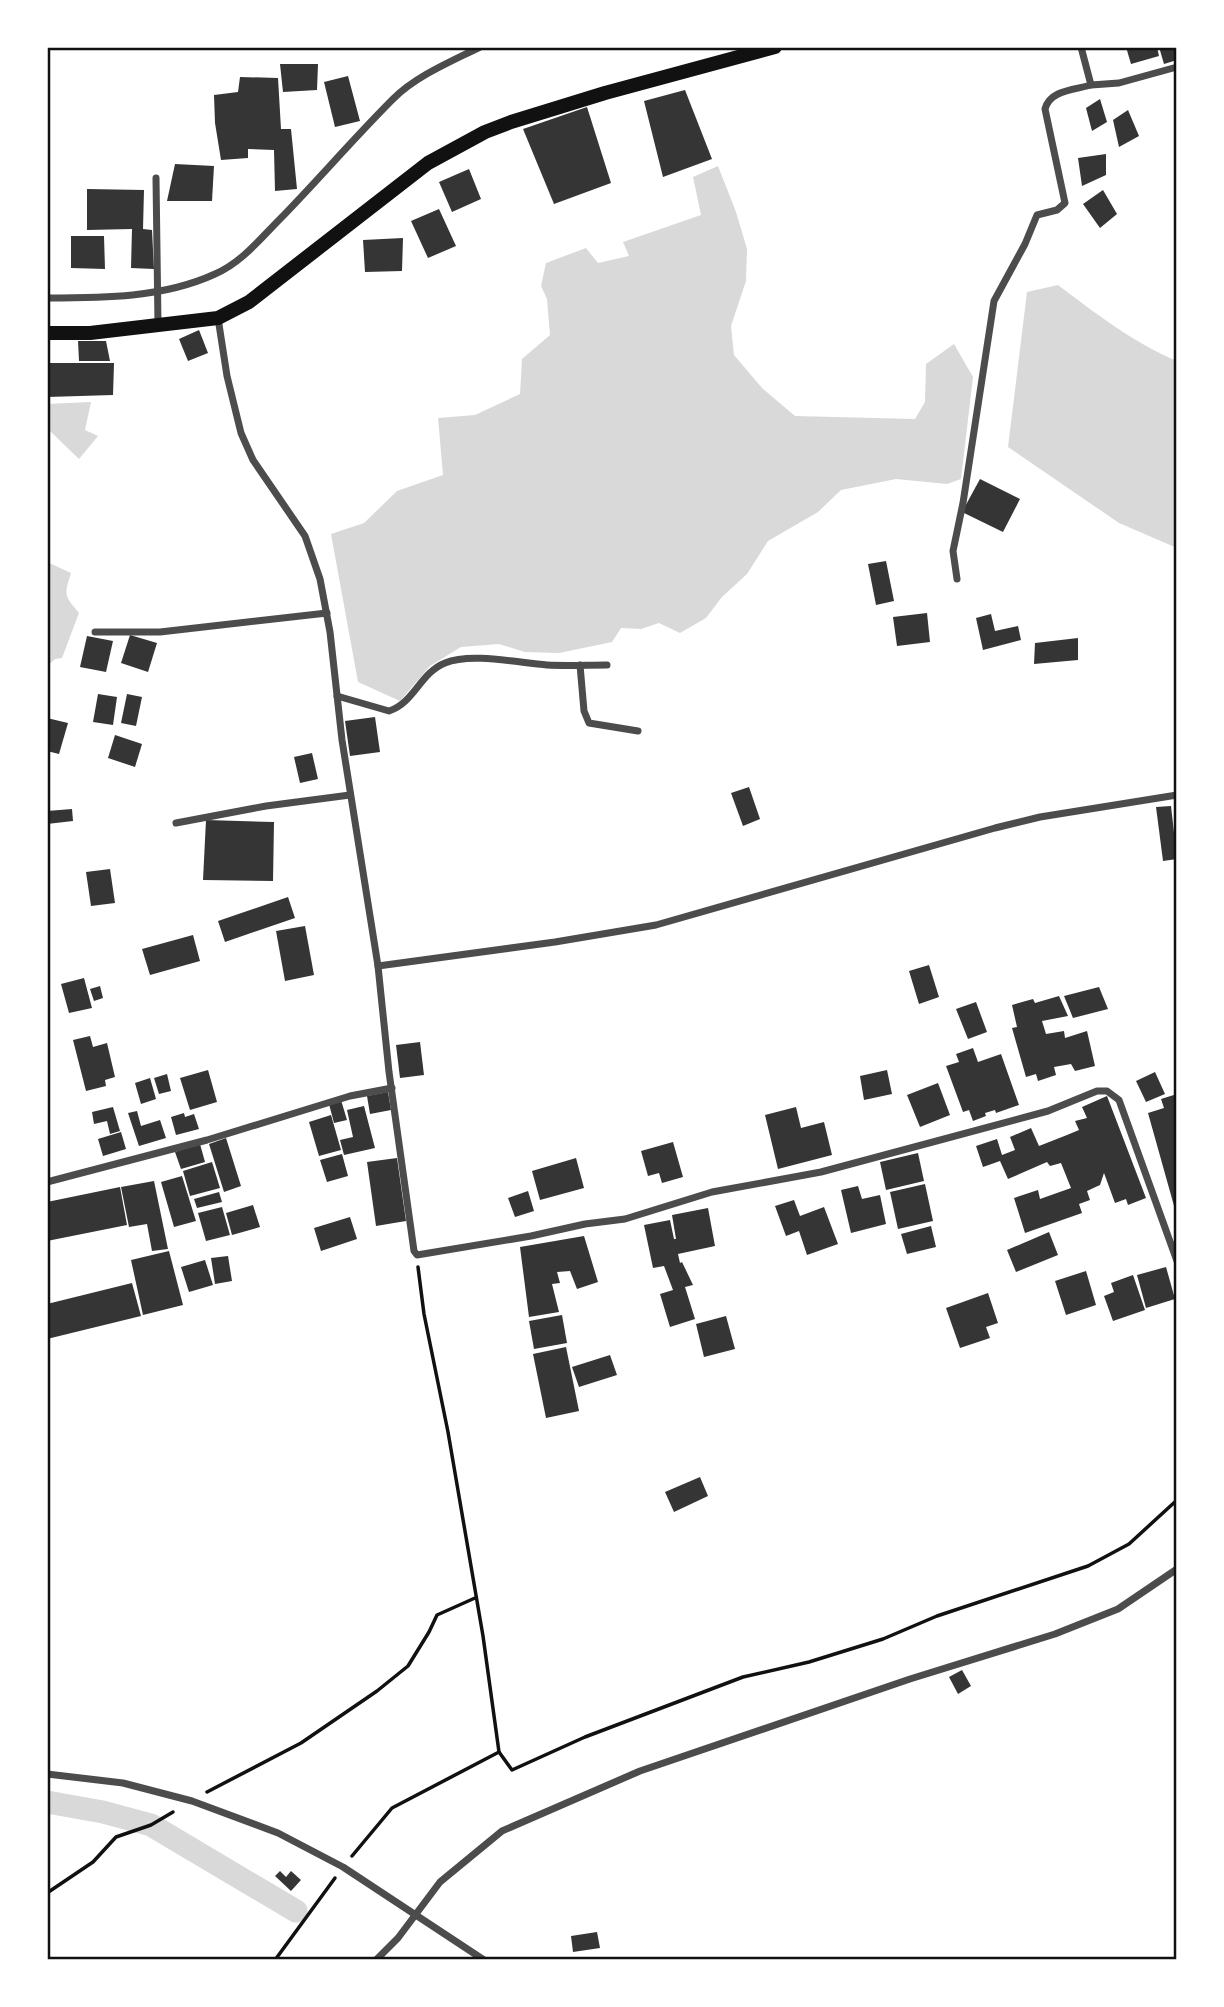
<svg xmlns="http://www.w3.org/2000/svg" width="1224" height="2007" font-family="Raleway,sans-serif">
<rect width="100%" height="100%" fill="#fff"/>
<g fill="#d9d9d9">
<path d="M718,166L736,212L747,249L746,281L731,326L734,355L762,388L795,416L915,419L925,402L926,364L954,344L973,377L961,479L947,484L896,479L841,490L818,512L768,541L747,574L722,597L706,618L680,633L659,623L641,629L621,628L612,642L559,653L525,652L499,644L461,647L430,666L400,701L358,682L331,534L364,523L397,491L443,475L438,418L475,415L520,394L522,359L550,335L547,299L541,286L546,263L586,248L598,263L629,256L623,242L701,215L693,177Z"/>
<path d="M1058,285C1095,313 1134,343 1177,361V548L1119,523L1008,447L1027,292Z"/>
<path d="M91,402L85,430L98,436L79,459L51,432L47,431V404Z"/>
<path d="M47,562L71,573C64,595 64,595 79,613L62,658L55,659L47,666V677Z"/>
</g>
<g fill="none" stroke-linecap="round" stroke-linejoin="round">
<path stroke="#d9d9d9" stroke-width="23" d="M47,1802L103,1812L151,1825L296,1911"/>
</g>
<g fill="#353535">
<path d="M1126,47H1157L1159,56L1131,64Z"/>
<path d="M1159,47H1177V60L1164,64Z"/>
<path d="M280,64H318L317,90L283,92Z"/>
<path d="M348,76L360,121L335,127L324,82Z"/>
<path d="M240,77L278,78L281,129H291L297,189L275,191L274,150L248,149V158L221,160L215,123L214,95L238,92Z"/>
<path d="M685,90L712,159L663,177L644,101Z"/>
<path d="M1100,99L1107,122L1092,131L1086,108Z"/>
<path d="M587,107L611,183L554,204L523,129Z"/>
<path d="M1128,110L1139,136L1119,147L1113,120Z"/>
<path d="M1106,154V175L1082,186L1078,158Z"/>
<path d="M175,164L214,166L212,201H167Z"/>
<path d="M469,169L481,199L452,212L439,182Z"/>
<path d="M87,189L144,190L143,229L152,230L154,269L131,268L132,229L87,230Z"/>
<path d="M1103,190L1117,214L1100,228L1083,204Z"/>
<path d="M439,209L456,246L428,258L411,221Z"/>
<path d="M71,236H104L105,269L71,268Z"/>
<path d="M403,238L402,271L365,272L363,240Z"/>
<path d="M199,330L208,353L188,361L179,339Z"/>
<path d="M78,341H106L110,361H79Z"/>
<path d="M47,363H114L113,395L47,397Z"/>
<path d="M980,479L1020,499L1003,532L962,512Z"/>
<path d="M886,561L894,601L876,605L868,564Z"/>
<path d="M927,613L930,642L897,646L893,617Z"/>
<path d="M991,614L995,631L1018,626L1021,640L983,650L976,618Z"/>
<path d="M130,635L157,643L148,672L121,663Z"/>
<path d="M87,636L113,641L106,672L80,667Z"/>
<path d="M1078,638V660L1034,664L1035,643Z"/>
<path d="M98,694L117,697L113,725L93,722Z"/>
<path d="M127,694L142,697L136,726L121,723Z"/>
<path d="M375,717L380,752L350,756L345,721Z"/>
<path d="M47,718L68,723L59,754L47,751Z"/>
<path d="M115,735L142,744L135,767L108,758Z"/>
<path d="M312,753L318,779L300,783L294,757Z"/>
<path d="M749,787L760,819L743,826L731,793Z"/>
<path d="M1171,806L1177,859L1163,861L1156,807Z"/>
<path d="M72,809L73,821L47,824V811Z"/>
<path d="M206,820L274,822L273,881L203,880Z"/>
<path d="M110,869L115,903L91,906L86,872Z"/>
<path d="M288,897L295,918L225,942L218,921Z"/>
<path d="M305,926L314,975L285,981L276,931Z"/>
<path d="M193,935L200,961L150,975L142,949Z"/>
<path d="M929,965L939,997L919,1004L909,971Z"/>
<path d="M84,978L92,1008L69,1013L61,984Z"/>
<path d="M100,986L103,998L94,1001L90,989Z"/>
<path d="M1099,987L1108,1009L1073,1018L1064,996Z"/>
<path d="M1059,996L1068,1016L1042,1021L1046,1034L1064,1031L1065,1038L1087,1031L1095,1066L1075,1071L1071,1064L1054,1067L1056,1075L1038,1081L1036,1074L1026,1077L1012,1028L1017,1027L1012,1005L1033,999L1035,1003Z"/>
<path d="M976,1002L987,1032L968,1039L956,1009Z"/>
<path d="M90,1036L93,1047L107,1043L115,1077L105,1080L106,1086L86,1091L73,1040Z"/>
<path d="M420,1042L424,1075L400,1078L396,1045Z"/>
<path d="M973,1048L978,1062L1001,1054L1019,1105L996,1113L995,1110L985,1113L986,1116L973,1121L969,1110L963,1112L946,1066L959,1062L956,1054Z"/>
<path d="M208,1070L217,1102L190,1110L180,1078Z"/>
<path d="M887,1070L892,1094L864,1100L860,1076Z"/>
<path d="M1155,1072L1165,1094L1146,1102L1136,1081Z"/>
<path d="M167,1074L171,1091L159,1094L154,1078Z"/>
<path d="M150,1078L156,1099L141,1104L135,1083Z"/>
<path d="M938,1083L950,1115L920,1127L907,1095Z"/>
<path d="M388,1092L391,1110L370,1114L367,1096Z"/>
<path d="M1177,1094V1212L1176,1213L1148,1113L1164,1108L1161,1099Z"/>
<path d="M1107,1096L1146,1198L1128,1205L1126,1199L1115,1203L1104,1173L1100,1185L1087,1191L1090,1200L1079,1204L1082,1213L1025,1233L1014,1198L1038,1190L1040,1199L1071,1188L1061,1163L1050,1166L1047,1162L1008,1179L1000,1161L983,1167L976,1146L997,1139L1002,1155L1015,1150L1010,1137L1031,1128L1039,1146L1067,1135L1079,1130L1075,1121L1087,1118L1082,1107Z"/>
<path d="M341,1100L347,1120L334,1123L329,1104Z"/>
<path d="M364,1106L375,1148L344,1155L340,1140L353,1137L347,1110Z"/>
<path d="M113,1107L120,1131L110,1134L107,1121L94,1124L92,1112Z"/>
<path d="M796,1107L801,1128L824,1122L832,1155L778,1169L765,1115Z"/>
<path d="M137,1111L141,1126L160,1120L166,1138L139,1146L128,1113Z"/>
<path d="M184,1113L185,1117L194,1114L199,1129L176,1135L171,1117Z"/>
<path d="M331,1115L341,1150L319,1156L309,1122Z"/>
<path d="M121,1132L126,1149L103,1156L98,1139Z"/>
<path d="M226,1138L241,1186L224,1192L209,1144Z"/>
<path d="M673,1142L683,1177L662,1183L659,1173L648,1176L641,1151Z"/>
<path d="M200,1144L205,1162L181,1169L175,1152Z"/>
<path d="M918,1153L924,1181L886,1190L880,1162Z"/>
<path d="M342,1154L348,1176L327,1182L320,1160Z"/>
<path d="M397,1158L406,1221L376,1226L367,1162Z"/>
<path d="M576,1158L584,1188L540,1200L532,1171Z"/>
<path d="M212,1162L220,1188L190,1196L183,1171Z"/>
<path d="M182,1176L196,1221L174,1227L161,1182Z"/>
<path d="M154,1181L168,1249L152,1251L147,1224L129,1227L121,1187Z"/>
<path d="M925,1184L933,1221L898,1229L890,1192Z"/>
<path d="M858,1186L862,1199L880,1195L886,1224L851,1233L841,1190Z"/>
<path d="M120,1187L127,1225L47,1241V1202Z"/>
<path d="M528,1191L534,1211L515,1217L508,1198Z"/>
<path d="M219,1192L222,1202L197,1208L194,1199Z"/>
<path d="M794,1200L800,1216L824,1207L838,1244L807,1255L799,1231L786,1236L775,1206Z"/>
<path d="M253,1205L260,1227L232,1235L226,1213Z"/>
<path d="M222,1207L230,1235L206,1241L198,1213Z"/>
<path d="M708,1208L715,1246L678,1254L680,1263L682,1262L693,1285L685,1287L695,1319L670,1327L660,1294L673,1290L664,1266L653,1268L644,1225L670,1220L674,1239H676L672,1215Z"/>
<path d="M350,1217L357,1239L321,1251L314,1228Z"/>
<path d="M931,1226L936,1247L907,1254L901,1234Z"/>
<path d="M1049,1232L1058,1255L1016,1272L1007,1250Z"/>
<path d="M584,1236L598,1282L577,1289L570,1271L557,1272L560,1283L552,1284L559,1312L529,1317L520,1247Z"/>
<path d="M169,1251L183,1305L143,1315L131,1260Z"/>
<path d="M228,1256L232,1281L215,1284L211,1258Z"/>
<path d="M205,1260L213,1285L189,1292L181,1267Z"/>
<path d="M1166,1267L1175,1299L1146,1308L1137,1275Z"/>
<path d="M1086,1271L1096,1305L1066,1315L1055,1281Z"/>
<path d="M1133,1275L1145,1310L1113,1321L1104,1296L1114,1292L1111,1283Z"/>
<path d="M132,1283L141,1316L47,1339V1304Z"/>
<path d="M988,1293L998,1323L986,1327L990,1338L960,1348L946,1308Z"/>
<path d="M562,1315L567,1343L534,1349L529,1321Z"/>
<path d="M726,1316L735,1349L704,1357L696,1324Z"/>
<path d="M566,1347L579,1411L546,1418L533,1354Z"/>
<path d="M610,1355L617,1375L579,1387L572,1367Z"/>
<path d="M700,1477L708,1496L674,1512L665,1492Z"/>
<path d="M962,1670L971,1686L958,1694L949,1677Z"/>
<path d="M280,1871L286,1877L291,1871L301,1880L291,1891L275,1876Z"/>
<path d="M597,1932L600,1948L573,1952L571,1936Z"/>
</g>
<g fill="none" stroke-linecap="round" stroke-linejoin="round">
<g stroke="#111" stroke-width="3.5">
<path d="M418,1267L424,1314L448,1432L483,1636L499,1752L512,1770L585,1737L743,1677L809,1662L883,1639L937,1616L1088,1566L1129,1544L1177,1500"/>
<path d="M207,1792L301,1743L377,1691L408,1666L429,1632L437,1615L475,1598"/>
<path d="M352,1856L392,1808L499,1752"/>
<path d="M47,1893L93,1862L116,1837L151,1825L173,1812"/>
<path d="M275,1960L335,1878"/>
</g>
<g stroke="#4c4c4c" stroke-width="7">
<path d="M1091,85L1119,83L1177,67"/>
<path d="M156,178L158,324"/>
<path d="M47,298C103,298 163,298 215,274C241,263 260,239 280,219C318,180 354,138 393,99C416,76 450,62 480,47"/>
<path d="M218,318L227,376L241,433L253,460L305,536L320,579L330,632L342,740L378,966L389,1072L414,1251L417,1255L531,1236L585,1224L625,1219L712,1192L821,1172L1048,1111L1097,1091H1107L1119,1100L1177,1261"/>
<path d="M957,579L953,551L963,503L994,301L1025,244L1037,215L1057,210L1065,203L1045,109C1050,90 1074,90 1091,85L1081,47"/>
<path d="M95,632H160L327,613"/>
<path d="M580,665L584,711L589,723L638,731"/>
<path d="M337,696L389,711C414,703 420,673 445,663C471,652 519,663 547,665C567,666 587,665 607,665"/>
<path d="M176,823L266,806L350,795"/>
<path d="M378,966L555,942L656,925L995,828L1040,817L1177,795"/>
<path d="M47,1182L207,1140L350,1096L392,1088"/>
<path d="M47,1774L123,1783L192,1801L278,1833L343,1867L484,1960"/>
<path d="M376,1960L398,1938L440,1882L502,1831L640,1771L910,1679L1055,1634L1118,1609L1177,1569"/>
</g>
<path stroke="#111" stroke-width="14" d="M47,333H90L218,318L249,302L428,163L485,132L511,122L605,93L775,47"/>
</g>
<rect width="1224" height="2007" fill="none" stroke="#ffffff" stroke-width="98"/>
<rect x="49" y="49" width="1126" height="1909" fill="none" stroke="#111" stroke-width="2.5"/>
</svg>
